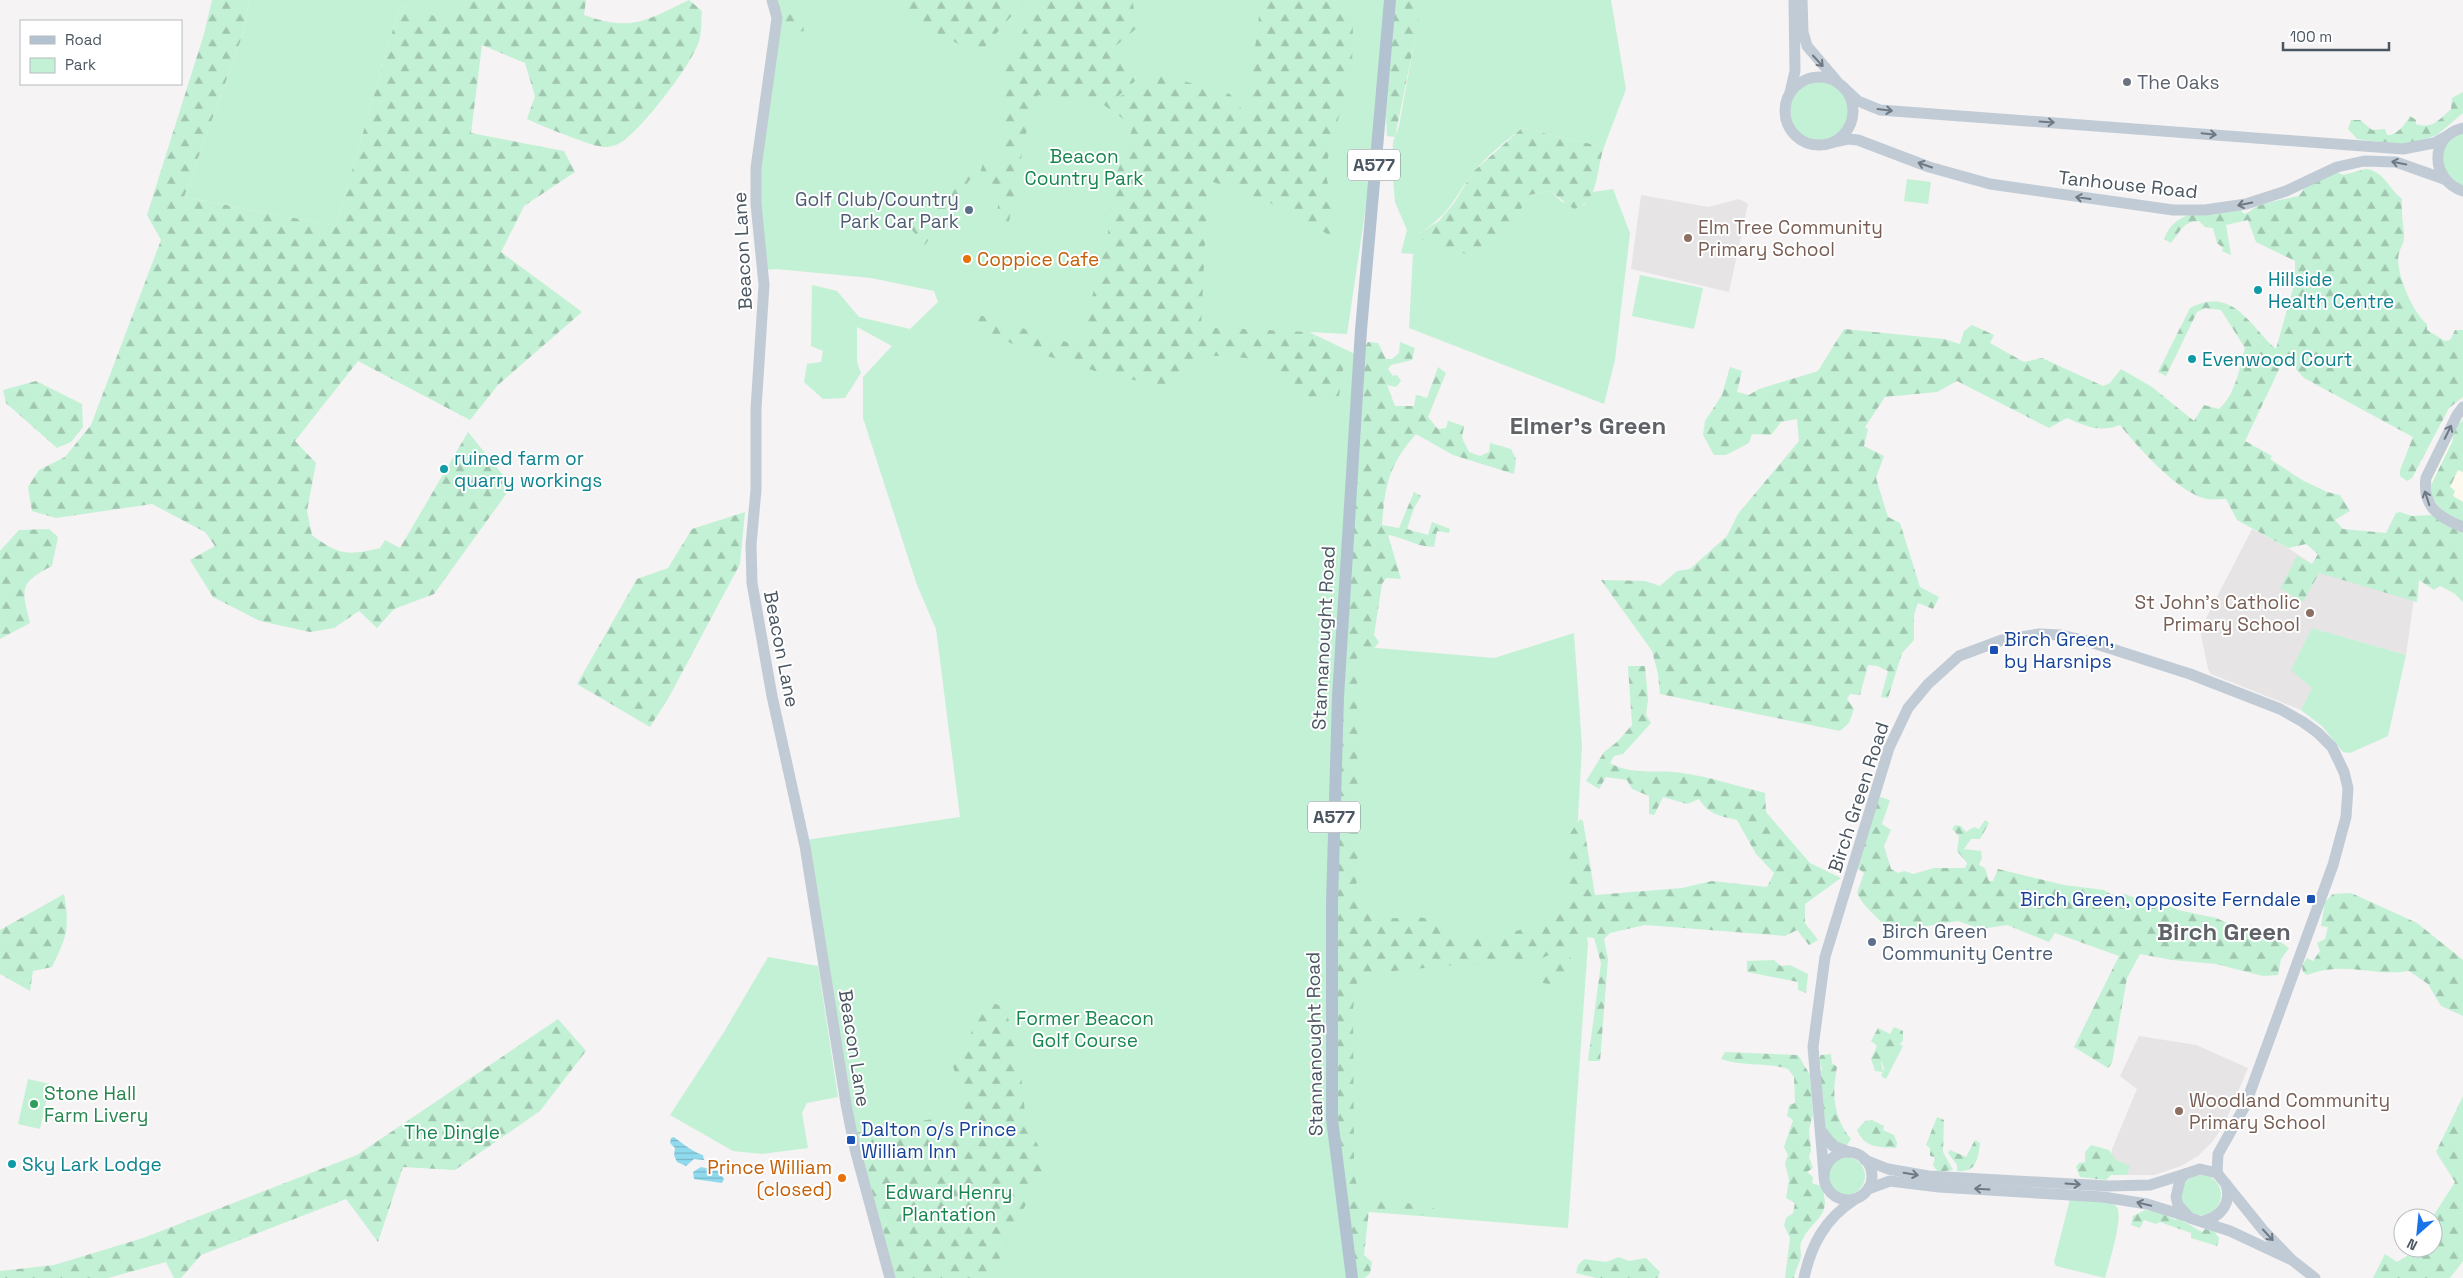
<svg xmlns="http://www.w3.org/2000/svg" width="2463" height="1278" font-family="'Space Grotesk',sans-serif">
<defs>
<pattern id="forest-firs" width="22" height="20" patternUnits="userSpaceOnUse" patternTransform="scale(1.25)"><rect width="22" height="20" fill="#c3f1d5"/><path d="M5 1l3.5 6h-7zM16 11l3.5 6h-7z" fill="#a0c6b0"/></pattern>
<pattern id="water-rules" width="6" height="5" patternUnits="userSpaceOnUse" patternTransform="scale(1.25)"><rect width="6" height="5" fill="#90daee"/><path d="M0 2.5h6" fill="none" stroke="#78b4c4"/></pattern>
</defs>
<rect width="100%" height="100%" fill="#f5f3f3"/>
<path fill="#fdf9ef" d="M2463,417V523L2430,481Z"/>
<g fill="#e6e4e5">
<path d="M1641,195L1708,207L1739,199L1748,204L1729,292L1631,269Z"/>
<path d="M2252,529L2288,548L2318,568L2414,598L2406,655L2312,628L2296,672L2312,688L2301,710L2211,674L2208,669L2200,630Z"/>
<path d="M2139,1036L2196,1045L2248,1068L2224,1125L2212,1142L2198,1156L2181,1166L2154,1175H2109L2112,1149L2137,1089L2120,1076Z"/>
</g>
<g fill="#c3f1d5">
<path d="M249,0H457L452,22L400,5L336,226L184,197L244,31Z"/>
<path d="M772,0H1390L1378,125L1347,334L1309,332L1359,356L1341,645L1494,658L1574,633L1582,746L1575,870L1588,943L1568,1228L1370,1212L1347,1207V1278H892L859,1150L799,841L960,817L936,629L917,585L863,418V377L892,346L857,327V362L861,373L845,398L823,399L804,382L807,364L821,362L823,351L811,346L812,285L837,291L859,317L910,329L938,302L934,291L871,278L776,269L764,270L756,204L777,18Z"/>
<path d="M1422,0H1611L1626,89L1604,147L1522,128C1506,141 1486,156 1473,173C1452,200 1452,212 1420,233V239L1470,254L1529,195L1550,191L1562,202L1584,205L1593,192L1613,189L1630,233L1615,360L1604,404L1409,328L1413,254L1401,253L1407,230L1395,202L1392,166L1393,142L1399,126Z"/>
<circle cx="1819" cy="111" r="29"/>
<path d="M2460,131H2463V188L2445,175L2442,149Z"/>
<path d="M1907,179L1931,182L1928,204L1904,201Z"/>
<path d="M1640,275L1703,288L1694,329L1632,316Z"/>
<path d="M2312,628L2406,655L2388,736L2350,753L2343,752L2322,726L2301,710L2312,688L2291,670Z"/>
<path d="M768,957L818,966L838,1097L807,1103L802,1113L808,1148L762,1154L733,1151L670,1115L724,1032Z"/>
<path d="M1886,1037L1903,1046L1886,1079L1881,1076L1884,1069L1881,1060Z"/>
<path d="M28,1079L50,1084L40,1129L18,1124Z"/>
<circle cx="1846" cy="1176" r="19"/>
<circle cx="2201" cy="1195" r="20"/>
<path d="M2070,1199C2080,1200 2109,1200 2116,1206C2125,1214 2108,1266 2105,1278L2056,1266L2054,1262Z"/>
</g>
<g fill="url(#forest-firs)">
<path d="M212,0H249L244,31L184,197L336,226L400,5L451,21L457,0H586L584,15C632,32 645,21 689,0L702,11C701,20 702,32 699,41C693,63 640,132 620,143C617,145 609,147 605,147C598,149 537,124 527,119L535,96L525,63L482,45L471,133L564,151L575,172L524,206L501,252L582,312L498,385L470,420L358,361L295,441L316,463L307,511L312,535C338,555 348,556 380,548L385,540L400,548L468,432L512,486L434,594L394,609L377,628L359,611L334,628L310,632L260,621L213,597L190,560L215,546L205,532L152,504L56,518L32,511L28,487L39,470L65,457L91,425L161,240L147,215L204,34Z"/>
<path d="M776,0H798L804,31L787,34Z"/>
<path d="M900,0H1025L977,56L950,39L919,25V20Z"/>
<path d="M1042,0H1132L1138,27L1111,50L1125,61L1135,81L1114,100L1158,74L1230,94L1251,122V80L1261,0H1345L1353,25L1352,67L1325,169L1339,241L1281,207L1208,180L1201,327L1307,332L1345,358L1339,396L1313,405L1286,375L1246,358L1205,355L1173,389L1095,371L1022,348L966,323L973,313L1070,343L1082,338L1108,233L1112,183L1122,161L1133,126L1104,105L1038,95L1026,133L1008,227L995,224L1000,195L995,188L979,177L983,163H1001L1004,107L1008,83L1000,70Z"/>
<path d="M1395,0H1423L1395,137L1387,136L1386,117Z"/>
<path d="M2463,92V113L2437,135L2414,143L2412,146L2357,139L2348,129L2351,120H2360L2372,130L2385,129L2387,135C2397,136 2405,124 2410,116L2416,120V124C2432,130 2440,119 2451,109L2452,98Z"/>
<path d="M1522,128L1604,147C1596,169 1600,201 1574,209L1550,191L1529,195C1517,215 1497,257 1468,254C1452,252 1435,244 1420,239V233L1439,221L1454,203L1473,172Z"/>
<path d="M966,169L973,173V180L971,178L925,245L905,222L923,210L944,188L953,187Z"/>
<path d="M2366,169C2384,171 2389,189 2402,199C2401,212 2403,223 2404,234C2405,242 2401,246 2399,253C2394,270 2413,314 2427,324V330L2445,341L2450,340L2455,330H2463V397L2449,408L2412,478L2407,481L2400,476V470L2413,437L2304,378L2285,357L2245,441L2272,456L2270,459L2302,480L2327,492L2340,495L2350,511L2335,520L2343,529L2386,533L2396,513L2400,512L2412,516L2432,515L2463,531V602L2455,594L2440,586L2434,590L2419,580L2417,602L2319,573L2303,602L2280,588L2297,556L2312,564L2318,554L2306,544L2288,548L2237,520L2226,499C2220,499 2213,500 2207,499C2179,494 2137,446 2120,425C2100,433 2085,426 2067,418L2049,428L1957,381L1937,392L1885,397L1865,427L1868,429L1864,446L1884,456L1876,478L1888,517L1900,523L1920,587L1939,597L1933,609L1918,603L1914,615V640L1902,653L1888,698L1881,697L1888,671L1877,666L1868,665L1860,695L1850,694L1847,699L1854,709L1849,723L1840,731L1660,694L1658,674L1652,651L1601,580L1645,581L1660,586L1677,571L1690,569L1727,536L1738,514L1799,441L1797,419L1781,422L1771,435L1752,434L1749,443L1726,455H1714L1703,435L1705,421L1722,395L1730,367L1742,371L1737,392L1749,395L1759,389L1818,371L1844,329L1944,339L1960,344L1964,331L1972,325L1994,335L1990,343L2024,362L2042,358L2103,386L2110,383L2121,369L2152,387L2194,421L2204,405L2219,409C2236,394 2239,369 2245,348L2221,310L2205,308L2197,312L2166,376L2158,372L2190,308C2233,286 2248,324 2276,349L2295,281V261L2256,242L2248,220L2226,225L2231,255L2222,251L2223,248L2217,243L2213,228L2205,227L2199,221C2183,221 2180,232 2171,243L2164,239C2176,207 2212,211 2240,209L2244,214C2250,213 2252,208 2258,206C2272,201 2285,199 2299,196L2307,185L2337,172L2343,175Z"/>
<path d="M1368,342L1378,343L1386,359H1392L1399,353L1400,342L1415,348L1412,360L1391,365L1388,369L1393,376L1397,375L1401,381L1396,387L1387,385L1395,406H1414L1416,395L1427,398L1438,367L1446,373L1428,417L1438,429L1446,428L1448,421L1464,426L1462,438L1469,452L1480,456L1489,452L1490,443L1511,449L1516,459L1514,474L1453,455L1416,434C1389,465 1385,484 1382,525L1399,528L1414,492L1421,496L1414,508L1407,529L1428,535L1432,522L1450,529L1449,533L1437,531L1434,547C1414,546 1406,538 1388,535L1401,579L1386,578L1382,584L1374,635L1379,642L1373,650L1357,649L1358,853L1356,894L1362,910C1380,923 1403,916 1425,918C1441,920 1450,933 1466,936C1491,941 1554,925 1568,902C1575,890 1562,859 1567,842C1569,834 1575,826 1580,819L1583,821L1595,895L1682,888L1712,881L1767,887L1774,873L1756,854L1737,820C1720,816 1708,814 1699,799L1687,804L1663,797L1654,815L1649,814V796L1632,789L1627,780L1606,777L1599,789L1586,781L1604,752L1617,742L1632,725L1628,666H1645L1648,700L1646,715L1651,723L1623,754L1614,756L1610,763C1633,776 1658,769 1682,773C1710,777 1738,786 1765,793L1766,812L1810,863L1841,878L1805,904V923L1818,940L1809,945L1797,930L1785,936L1645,925L1610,933L1604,939L1608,959L1600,1061H1588L1601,963L1594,938L1580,936L1566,945L1572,962L1579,972L1559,974L1555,986L1540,982V974L1544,968H1552L1553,959L1549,955L1531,963L1456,965L1363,974L1357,983L1353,1008L1354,1172L1360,1201L1402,1202L1441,1210L1443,1217L1369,1210L1364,1255L1372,1262L1370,1273L1365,1278H1354L1335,1123L1339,793L1363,351Z"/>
<path d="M36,381L82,404L83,427L71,442L57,448L6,403L3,390Z"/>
<path d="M2463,419V472L2458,470L2450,487L2455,491L2453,496L2463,502V522L2443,512L2432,497L2431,485L2452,442L2456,423H2460Z"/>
<path d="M745,512L740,564L669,697L650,727L577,684L637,579L668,568L692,529Z"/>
<path d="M49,529L58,537L52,566C18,583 22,589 30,623L0,639V551L19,530Z"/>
<path d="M1877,796L1890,800L1882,824L1891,830L1884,846L1891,869L1898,873L1905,871L1913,874L1934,868H1965L1967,863L1957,851L1959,836L1952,829L1955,825L1961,826L1966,832L1974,827L1979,829L1985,820L1989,823L1980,839H1971L1964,849L1981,851L1982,858L1979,865L1985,868L1989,881H1993L1998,869L2064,885L2104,890L2112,895L2125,894L2148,903L2158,901L2178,910L2216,918L2259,937L2272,936L2289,948L2281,959L2278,975L2263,976L2216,964L2172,960L2140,954L2127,978L2112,1063L2108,1068L2074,1047L2119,956L2055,933L2049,942L2007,925L1981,929L1958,921L1902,930L1886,929C1877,914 1864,909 1857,893L1864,873L1855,866Z"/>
<path d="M2351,893L2417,923L2463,960V1016L2441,1006L2428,984L2409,971C2372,977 2346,960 2307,975L2303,972L2302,966L2307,958L2313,961L2320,951L2317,943L2325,939L2328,927L2321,926L2325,902L2333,894Z"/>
<path d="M64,894C70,928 67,936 52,967L33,971L30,991L0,974V930Z"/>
<path d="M1774,960L1781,966L1790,965L1808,974L1806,993L1798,990V982L1747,972V961Z"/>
<path d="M982,998L1005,1008L1019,1055L1026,1122L1048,1165L1025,1206L990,1278H897L855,1133L938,1118L964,1135L971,1134L953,1066L971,1033Z"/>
<path d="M558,1019L586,1051L540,1111L455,1170L403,1167L378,1242L346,1199L201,1255L181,1278H174L166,1262L108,1278H0V1271L54,1265L143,1238L357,1155Z"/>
<path d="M1894,1027L1903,1031V1041L1895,1049L1886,1051L1881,1062L1883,1072L1875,1071L1871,1059L1877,1046L1871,1041L1878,1028L1890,1034Z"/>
<path d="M1725,1052L1798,1055L1810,1075L1813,1114L1809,1130L1811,1150L1809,1157L1813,1168L1807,1172L1813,1177L1812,1183L1821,1186C1834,1217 1811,1219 1802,1241C1799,1245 1801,1251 1801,1256C1800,1263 1795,1270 1794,1278H1785L1790,1238L1784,1225L1786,1218L1793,1213L1795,1203L1786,1198L1789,1180L1785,1163L1788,1155L1784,1147L1793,1120L1787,1116L1789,1105L1795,1103L1794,1077L1788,1069C1765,1062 1746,1067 1721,1059Z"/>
<path d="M1831,1054L1832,1063L1837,1067C1832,1094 1833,1117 1851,1139L1845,1148L1836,1146L1824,1131L1818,1073L1822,1070L1819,1059L1821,1055Z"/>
<path d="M2463,1096V1261L2450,1278H2373L2385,1254L2397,1262L2407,1256L2411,1248H2433L2432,1218L2455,1182L2436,1152Z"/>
<path d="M1937,1117L1944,1120L1943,1152L1953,1170L1938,1172L1933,1165L1935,1157L1930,1156V1148L1926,1145Z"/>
<path d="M1872,1120L1884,1126L1883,1130L1894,1135L1897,1143L1896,1148C1878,1147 1865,1148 1857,1130L1865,1121Z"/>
<path d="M1975,1140L1980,1143C1978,1158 1977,1173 1957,1171V1165L1948,1153L1950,1150L1966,1157Z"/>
<path d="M2091,1145L2109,1150L2116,1160L2130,1166L2127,1175H2111L2106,1180L2080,1177L2076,1167L2079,1163L2085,1162V1152Z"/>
<path d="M2145,1210L2155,1211L2176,1220L2178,1218L2202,1232L2205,1229L2214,1231L2219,1238L2217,1246L2191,1238V1233L2160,1222L2156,1224L2144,1220L2140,1228L2131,1225L2133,1216Z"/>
<path d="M1619,1257L1629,1261L1646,1258L1660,1272L1658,1278H1596L1576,1273L1578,1265L1584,1259L1606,1262Z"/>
</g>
<g fill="url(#water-rules)">
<path d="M674,1137C683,1144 693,1152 703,1155L704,1160L694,1159L686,1166L677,1162L674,1155L675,1148L670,1143L671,1138Z"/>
<path d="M701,1167L718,1171L724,1179L722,1183L694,1179L693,1172Z"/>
</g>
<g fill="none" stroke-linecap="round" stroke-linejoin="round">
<g stroke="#c1cbd6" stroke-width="11">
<path d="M772,0L777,18L756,168V204L764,285L756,409V490L751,545L752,583L772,696L805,846L846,1104L855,1149L890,1278"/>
<path d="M1802,0L1803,32L1807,46L1836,80"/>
<circle cx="1819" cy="111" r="34"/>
<path d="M1843,87L1858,101L1880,110L2403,149L2434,143L2447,136"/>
<path d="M1790,93L1795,71L1794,0"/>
<path d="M2463,128C2428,136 2431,181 2463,191"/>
<path d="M1834,142L1848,139L1858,140L1929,167L1990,184L2173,210H2205L2246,204L2286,191L2337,167L2364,161L2396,162L2444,179"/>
<path d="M2463,407L2457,415L2426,478C2422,506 2439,518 2463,527"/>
<path d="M1822,1132L1833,1146L1849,1152"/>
<circle cx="1848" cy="1176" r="24"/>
<path d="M1865,1160L1888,1169L1928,1176L2108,1186L2150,1185L2185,1174"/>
<path d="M1824,1174L1813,1047L1825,957L1889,748L1908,708L1928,684L1959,656L2002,640L2039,634L2061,635L2087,641L2190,674L2280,709L2303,722L2318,733L2332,747L2344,772L2348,788L2346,817L2333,865L2245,1106L2218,1154L2217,1173"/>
<path d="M1868,1189L1890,1181L1939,1187L2103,1197L2147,1204L2186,1216"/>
<path d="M2203,1221C2221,1217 2232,1203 2226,1184"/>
<path d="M2292,1260L2230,1231L2190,1218L2178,1205L2176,1197L2180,1180L2185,1174L2200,1169L2217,1173L2263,1230L2292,1260L2315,1278"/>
<path d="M1804,1278C1811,1245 1825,1219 1854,1200"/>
</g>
<path stroke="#b3c2d1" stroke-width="12" d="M1352,1278L1332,1119V903L1338,697L1361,330L1390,0"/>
</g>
<defs><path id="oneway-shaft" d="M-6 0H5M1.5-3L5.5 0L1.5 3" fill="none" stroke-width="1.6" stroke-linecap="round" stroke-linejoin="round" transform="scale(1.25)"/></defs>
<g stroke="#6e7984">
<use href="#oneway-shaft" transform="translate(1818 61) rotate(47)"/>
<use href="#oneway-shaft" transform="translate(1885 110) rotate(7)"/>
<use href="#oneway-shaft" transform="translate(2047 122) rotate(4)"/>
<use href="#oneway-shaft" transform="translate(2209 134) rotate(6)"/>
<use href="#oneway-shaft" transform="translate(2399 163) rotate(-169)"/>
<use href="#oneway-shaft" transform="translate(1925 165) rotate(-161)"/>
<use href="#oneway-shaft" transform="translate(2083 198) rotate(-172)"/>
<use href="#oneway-shaft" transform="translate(2245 204) rotate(168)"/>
<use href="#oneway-shaft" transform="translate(2448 432) rotate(-64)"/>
<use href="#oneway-shaft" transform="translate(2427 498) rotate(-108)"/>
<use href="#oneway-shaft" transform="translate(1911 1174) rotate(9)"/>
<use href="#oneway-shaft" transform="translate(2073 1184) rotate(4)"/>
<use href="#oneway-shaft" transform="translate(1982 1189) rotate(-177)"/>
<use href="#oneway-shaft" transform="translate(2144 1204) rotate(-167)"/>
<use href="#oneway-shaft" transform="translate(2268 1235) rotate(47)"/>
</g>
<circle fill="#6b7280" stroke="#fff" stroke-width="2" cx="2127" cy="82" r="5"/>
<g fill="#5c6f8a" stroke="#fff" stroke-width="2">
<circle cx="969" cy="210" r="5"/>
<circle cx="1872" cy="942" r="5"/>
</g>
<g fill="#8d6e63" stroke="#fff" stroke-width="2">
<circle cx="1688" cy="238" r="5"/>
<circle cx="2310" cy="613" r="5"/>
<circle cx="2179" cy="1111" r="5"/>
</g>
<g fill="#e8710a" stroke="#fff" stroke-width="2">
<circle cx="967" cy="259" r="5"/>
<circle cx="842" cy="1178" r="5"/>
</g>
<g fill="#0f9aa8" stroke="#fff" stroke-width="2">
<circle cx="2258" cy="290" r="5"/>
<circle cx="2192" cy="359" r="5"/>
<circle cx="444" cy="469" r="5"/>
<circle cx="12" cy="1164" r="5"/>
</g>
<g fill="#1a4fb4" stroke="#fff" stroke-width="2">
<rect x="1989" y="645" width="10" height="10" rx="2.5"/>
<rect x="2306" y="894" width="10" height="10" rx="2.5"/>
<rect x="846" y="1135" width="10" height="10" rx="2.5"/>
</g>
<circle fill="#2e9e5b" stroke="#fff" stroke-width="2" cx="34" cy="1104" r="5"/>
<g text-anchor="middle" stroke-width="4" stroke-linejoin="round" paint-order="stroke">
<g fill="#fff" stroke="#808990" stroke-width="1">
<rect x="1348" y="149.5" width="52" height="31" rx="4"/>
<rect x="1308" y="801.5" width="52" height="31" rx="4"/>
</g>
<g font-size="18" font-weight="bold" fill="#4a5661">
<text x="1374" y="171">A577</text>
<text x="1334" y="823">A577</text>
</g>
<g font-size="19" fill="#5b616d" stroke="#fff" text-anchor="start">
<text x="2137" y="89">The Oaks</text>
</g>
<g font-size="19" fill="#17864f" stroke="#fff">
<text x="1084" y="163">Beacon<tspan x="1084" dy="22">Country Park</tspan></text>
<text x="1085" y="1025">Former Beacon<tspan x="1085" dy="22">Golf Course</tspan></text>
<text x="452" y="1139">The Dingle</text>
<text x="949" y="1199">Edward Henry<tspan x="949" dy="22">Plantation</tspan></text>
</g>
<g font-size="19" fill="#4a5661" stroke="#fff">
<text transform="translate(2128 184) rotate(6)" y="7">Tanhouse Road</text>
<text transform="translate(742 251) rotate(-93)" y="7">Beacon Lane</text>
<text transform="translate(1323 638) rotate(-87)" y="7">Stannanought Road</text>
<text transform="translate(782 649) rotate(79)" y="7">Beacon Lane</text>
<text transform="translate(1858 797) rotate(-72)" y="7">Birch Green Road</text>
<text transform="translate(1314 1044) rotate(-91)" y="7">Stannanought Road</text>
<text transform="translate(855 1048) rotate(81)" y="7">Beacon Lane</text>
</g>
<g font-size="19" fill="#4e5e75" stroke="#fff" text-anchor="end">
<text x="959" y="206">Golf Club/Country<tspan x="959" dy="22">Park Car Park</tspan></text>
<text x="1882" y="938" text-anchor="start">Birch Green<tspan x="1882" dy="22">Community Centre</tspan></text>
</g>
<g font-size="19" fill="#785e54" stroke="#fff" text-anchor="start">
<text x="1698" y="234">Elm Tree Community<tspan x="1698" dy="22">Primary School</tspan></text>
<text x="2300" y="609" text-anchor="end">St John's Catholic<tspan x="2300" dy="22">Primary School</tspan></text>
<text x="2189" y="1107">Woodland Community<tspan x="2189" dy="22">Primary School</tspan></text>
</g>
<g font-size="19" fill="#c56008" stroke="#fff" text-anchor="start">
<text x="977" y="266">Coppice Cafe</text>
<text x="832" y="1174" text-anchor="end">Prince William<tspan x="832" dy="22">(closed)</tspan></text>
</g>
<g font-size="19" fill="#0d838f" stroke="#fff" text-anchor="start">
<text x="2268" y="286">Hillside<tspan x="2268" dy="22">Health Centre</tspan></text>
<text x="2202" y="366">Evenwood Court</text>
<text x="454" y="465">ruined farm or<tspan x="454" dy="22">quarry workings</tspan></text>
<text x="22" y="1171">Sky Lark Lodge</text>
</g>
<g font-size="19" fill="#164399" stroke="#fff" text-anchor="start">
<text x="2004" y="646">Birch Green,<tspan x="2004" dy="22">by Harsnips</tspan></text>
<text x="2301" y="906" text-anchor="end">Birch Green, opposite Ferndale</text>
<text x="861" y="1136">Dalton o/s Prince<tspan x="861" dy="22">William Inn</tspan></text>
</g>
<g font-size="19" fill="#27864d" stroke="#fff" text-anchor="start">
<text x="44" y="1100">Stone Hall<tspan x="44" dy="22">Farm Livery</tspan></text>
</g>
<g font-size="24" font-weight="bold" fill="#5f6368" stroke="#fff">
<text x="1588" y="434">Elmer's Green</text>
<text x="2224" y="940">Birch Green</text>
</g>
</g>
<rect x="20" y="20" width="162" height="65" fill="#ffffff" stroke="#b7bbc0"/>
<rect x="30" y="36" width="25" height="8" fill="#b3c2d1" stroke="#b7bbc0"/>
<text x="65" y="45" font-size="15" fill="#4a5661">Road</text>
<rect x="30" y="58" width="25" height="15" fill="#c3f1d5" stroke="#b7bbc0"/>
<text x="65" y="70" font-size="15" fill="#4a5661">Park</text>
<g transform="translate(2418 1233) rotate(207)"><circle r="24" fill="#ffffff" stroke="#b7bbc0"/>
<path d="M0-4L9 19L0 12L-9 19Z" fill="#1a73e8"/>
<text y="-8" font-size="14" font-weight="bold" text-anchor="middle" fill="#4a5661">N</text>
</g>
<path d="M2283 42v8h106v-8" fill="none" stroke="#4a5661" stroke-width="2.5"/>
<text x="2290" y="42" font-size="15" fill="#4a5661" stroke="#ffffff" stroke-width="4" paint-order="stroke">100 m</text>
</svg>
